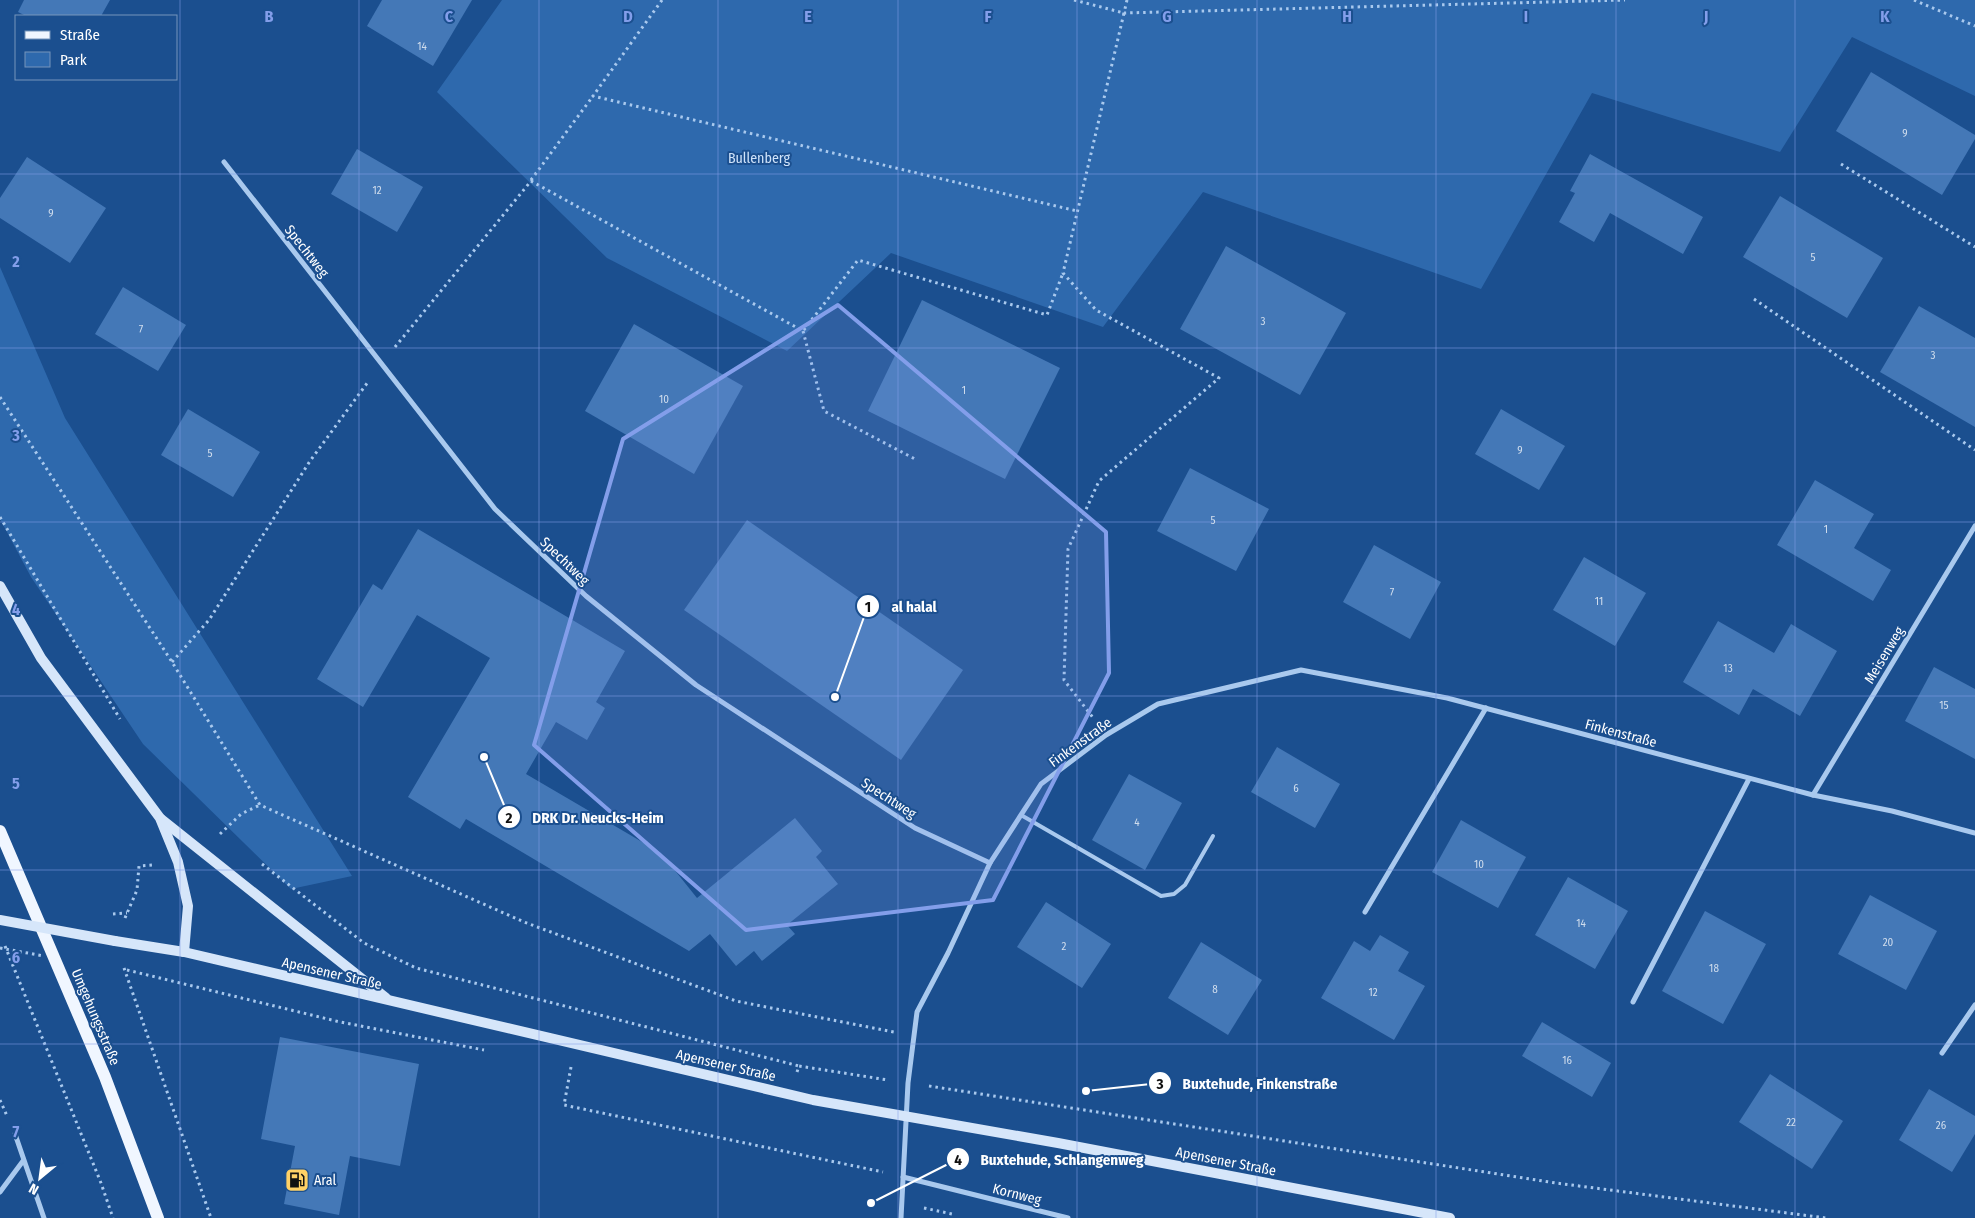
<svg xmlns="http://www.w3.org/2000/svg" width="1975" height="1218" font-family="'Fira Sans Condensed',sans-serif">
<rect width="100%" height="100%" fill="#1b4f8f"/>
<g fill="#2e69ad">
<path d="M502,0H1975V96L1852,37L1780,152L1592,93L1481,289L1203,192L1103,327L891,253L787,351L607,258L437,92Z"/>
<path d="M0,267L65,418L352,876L291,889L143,744L31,577L0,519Z"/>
</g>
<g fill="#4478b7">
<path d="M24,0H110L101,16H26L18,12Z"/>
<path d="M382,0H472L433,66L367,26Z"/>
<path d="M1871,72L1975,135V139L1942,195L1836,131Z"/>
<path d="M357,149L423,187L397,232L331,194Z"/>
<path d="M1590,154L1703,217L1683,254L1610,213L1594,242L1559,222L1575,193L1570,191Z"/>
<path d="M27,157L106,208L70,263L0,218V198Z"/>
<path d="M1780,196L1883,258L1847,318L1743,257Z"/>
<path d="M1226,246L1346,313L1300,395L1180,329Z"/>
<path d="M123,287L186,325L158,371L95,334Z"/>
<path d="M922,300L1060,368L1005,479L868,411Z"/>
<path d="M1919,306L1975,338V427L1880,372Z"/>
<path d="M634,324L743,386L694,474L585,411Z"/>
<path d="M188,409L260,452L233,497L161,455Z"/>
<path d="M1501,409L1565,446L1539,490L1475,454Z"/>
<path d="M1190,468L1269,509L1236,571L1157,531Z"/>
<path d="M1815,480L1874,514L1854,548L1891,570L1873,601L1777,545Z"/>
<path d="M747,520L963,670L901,760L684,610Z"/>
<path d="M418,529L625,651L596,702L605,708L587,740L556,722L526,774L661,853L697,898L795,818L822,851L816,857L838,884L787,925L795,934L762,961L754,951L736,966L710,934L689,951L466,819L460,829L408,797L490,658L417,615L363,707L317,679L373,584L382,590Z"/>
<path d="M1374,545L1441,582L1410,639L1343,602Z"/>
<path d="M1584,557L1646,593L1615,646L1553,610Z"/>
<path d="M1718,621L1774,653L1791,624L1837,651L1800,716L1753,689L1739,715L1683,682Z"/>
<path d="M1934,667L1975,689V759L1905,721Z"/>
<path d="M1277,747L1340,784L1315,828L1251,792Z"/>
<path d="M1129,774L1182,803L1145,870L1092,840Z"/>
<path d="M1461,820L1526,857L1498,908L1432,872Z"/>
<path d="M1568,877L1628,911L1595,969L1535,935Z"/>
<path d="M1870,895L1937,931L1906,990L1838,954Z"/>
<path d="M1046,902L1111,944L1082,988L1017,947Z"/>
<path d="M1705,911L1766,944L1723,1024L1662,991Z"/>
<path d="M1380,935L1409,952L1398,971L1425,986L1394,1040L1321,998L1354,941L1370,951Z"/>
<path d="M1201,942L1262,980L1228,1035L1168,998Z"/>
<path d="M1542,1022L1611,1063L1592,1097L1522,1056Z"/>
<path d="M280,1037L419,1064L400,1166L350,1156L339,1215L284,1204L295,1146L261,1139Z"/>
<path d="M1770,1074L1843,1121L1812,1169L1739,1122Z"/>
<path d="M1929,1089L1975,1116V1134L1952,1172L1899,1140Z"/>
</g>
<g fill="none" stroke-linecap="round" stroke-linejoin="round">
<g stroke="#a9c9ee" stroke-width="3" stroke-dasharray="2.5 4" stroke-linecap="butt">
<path d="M662,0L593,96L1077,211"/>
<path d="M1074,0L1124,13L1063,273L1096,310L1219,378L1099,481L1068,549L1064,680L1094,719"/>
<path d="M1127,0L1124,13L1625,0"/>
<path d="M1914,0L1975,26"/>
<path d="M1841,164L1975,247"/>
<path d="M531,180L593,96"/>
<path d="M1754,299L1975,450"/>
<path d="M803,331L824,411L915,459"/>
<path d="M395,347L531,181L803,331L858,260L1047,315L1063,273"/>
<path d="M0,397L172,662L260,805L524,922L736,1001L894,1032"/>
<path d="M0,517L120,719"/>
<path d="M172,662L209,620L310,461L368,382"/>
<path d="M220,834L241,814L260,805"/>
<path d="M262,864L364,943L416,968L799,1066"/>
<path d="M113,914L127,913"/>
<path d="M125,918L137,890L139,866L153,865"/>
<path d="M5,946L101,1183L113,1218"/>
<path d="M124,968L211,1218"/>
<path d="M127,970L340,1022L484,1050"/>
<path d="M571,1067L564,1105L883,1172"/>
<path d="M797,1072L799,1066L888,1080"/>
<path d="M929,1086L1556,1183L1826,1218"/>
<path d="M0,1100L7,1116"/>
<path d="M924,1208L952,1214"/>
</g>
<path stroke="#a9c9ee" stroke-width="4" d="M1021,815L1161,896L1174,894L1185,885L1213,836"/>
<g stroke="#a9c9ee" stroke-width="5">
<path d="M224,162L495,509L586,596L696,685L915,828L990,863"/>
<path d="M1813,795L1975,526"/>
<path d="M1365,912L1486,708"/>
<path d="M1633,1002L1749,779"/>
<path d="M1942,1053L1975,1005"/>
<path d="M15,1134L44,1218"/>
<path d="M903,1177L1068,1218"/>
<path d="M0,1192L23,1161"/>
<path d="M901,1218L908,1083L917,1012L948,953L990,863L1041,784L1106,735L1158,704L1301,670L1447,698L1813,795L1892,811L1975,833"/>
</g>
<g stroke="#d6e6fa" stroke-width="10">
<path d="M0,586L41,658L160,818L178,862L188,906L184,952"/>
<path d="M161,819L386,998"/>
<path d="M115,941L184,952L813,1100L1058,1143L1450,1218"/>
</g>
<path stroke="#f0f6ff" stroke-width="12" d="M0,831L105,1077L158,1218"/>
<path stroke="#a9c9ee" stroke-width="3" stroke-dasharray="2.5 4" stroke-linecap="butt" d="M0,948L44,956"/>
<path stroke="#d6e6fa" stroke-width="10" d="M0,920L115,941"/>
</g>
<path fill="#839eea" fill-opacity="0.2" stroke="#839eea" stroke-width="4" stroke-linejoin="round" d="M838,305L1106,532L1109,673L993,900L746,930L534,745L623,439Z"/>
<path fill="none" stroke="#839eea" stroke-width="1" stroke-opacity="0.55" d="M180,0V1218M359,0V1218M539,0V1218M718,0V1218M898,0V1218M1077,0V1218M1257,0V1218M1436,0V1218M1616,0V1218M1795,0V1218M0,174H1975M0,348H1975M0,522H1975M0,696H1975M0,870H1975M0,1044H1975"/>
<defs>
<g id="fuel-square" transform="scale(1.25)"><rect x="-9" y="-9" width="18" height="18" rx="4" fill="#ffd166" stroke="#1b4f8f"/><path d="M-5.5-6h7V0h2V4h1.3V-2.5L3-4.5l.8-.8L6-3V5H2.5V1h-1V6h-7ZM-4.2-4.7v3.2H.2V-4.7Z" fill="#111"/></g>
</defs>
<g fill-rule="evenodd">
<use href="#fuel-square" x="297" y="1180"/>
</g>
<g text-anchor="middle" stroke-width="4" stroke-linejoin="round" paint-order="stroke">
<g font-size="11" fill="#d0dded">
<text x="422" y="50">14</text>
<text x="1905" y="137">9</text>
<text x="377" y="194">12</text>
<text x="51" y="217">9</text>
<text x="1813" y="261">5</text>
<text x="1263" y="325">3</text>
<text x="141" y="333">7</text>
<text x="1933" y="359">3</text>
<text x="964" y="394">1</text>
<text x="664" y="403">10</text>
<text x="1520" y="454">9</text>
<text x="210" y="457">5</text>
<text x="1213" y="524">5</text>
<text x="1826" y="533">1</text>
<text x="1392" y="596">7</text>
<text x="1599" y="605">11</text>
<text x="1728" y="672">13</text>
<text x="1944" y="709">15</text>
<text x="1296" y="792">6</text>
<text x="1137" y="826">4</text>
<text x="1479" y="868">10</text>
<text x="1581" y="927">14</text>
<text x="1888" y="946">20</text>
<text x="1064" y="950">2</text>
<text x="1714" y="972">18</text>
<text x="1215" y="993">8</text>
<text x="1373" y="996">12</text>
<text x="1567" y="1064">16</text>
<text x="1791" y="1126">22</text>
<text x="1941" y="1129">26</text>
</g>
<g font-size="14" fill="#cfe3fa" stroke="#1b4f8f">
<text x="759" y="163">Bullenberg</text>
</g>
<g font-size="14" fill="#fff" stroke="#1b4f8f">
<text transform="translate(307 251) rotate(52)" y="5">Spechtweg</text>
<text transform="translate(565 561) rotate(44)" y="5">Spechtweg</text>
<text transform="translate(1884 655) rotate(-59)" y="5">Meisenweg</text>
<text transform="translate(1621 733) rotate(15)" y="5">Finkenstraße</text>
<text transform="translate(1080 742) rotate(-36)" y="5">Finkenstraße</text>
<text transform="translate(889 798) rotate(33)" y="5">Spechtweg</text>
<text transform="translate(332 973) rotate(13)" y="5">Apensener Straße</text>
<text transform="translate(96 1017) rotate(67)" y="5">Umgehungsstraße</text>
<text transform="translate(726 1065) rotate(13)" y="5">Apensener Straße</text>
<text transform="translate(1226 1161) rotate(11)" y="5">Apensener Straße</text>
<text transform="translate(1017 1194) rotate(14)" y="5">Kornweg</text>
</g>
<g font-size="14" fill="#fff" stroke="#1b4f8f" text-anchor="start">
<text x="314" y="1185">Aral</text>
</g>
</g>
<g font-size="16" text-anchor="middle" font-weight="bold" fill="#839eea" stroke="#1b4f8f" stroke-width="4" stroke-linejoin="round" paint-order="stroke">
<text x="269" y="22">B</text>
<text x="449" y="22">C</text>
<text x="628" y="22">D</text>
<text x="808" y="22">E</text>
<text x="988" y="22">F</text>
<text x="1167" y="22">G</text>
<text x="1347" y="22">H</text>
<text x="1526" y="22">I</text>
<text x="1706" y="22">J</text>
<text x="1885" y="22">K</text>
<text x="16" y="267">2</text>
<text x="16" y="441">3</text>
<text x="16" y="615">4</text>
<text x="16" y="789">5</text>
<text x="16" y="963">6</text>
<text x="16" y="1137">7</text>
</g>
<path fill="none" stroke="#fff" stroke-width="2" d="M835 697L868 606M484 757L509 817M1086 1091L1160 1083M871 1203L958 1159"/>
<g fill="#fff" stroke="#1b4f8f" stroke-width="2">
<circle cx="835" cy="697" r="5"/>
<circle cx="484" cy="757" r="5"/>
<circle cx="1086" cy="1091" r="5"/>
<circle cx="871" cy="1203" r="5"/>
<circle cx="868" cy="606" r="12"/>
<circle cx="509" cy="817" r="12"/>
<circle cx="1160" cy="1083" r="12"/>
<circle cx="958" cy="1159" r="12"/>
</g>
<g font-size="15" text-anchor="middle" font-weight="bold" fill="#111">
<text x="868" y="612">1</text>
<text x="509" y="823">2</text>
<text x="1160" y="1089">3</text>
<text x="958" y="1165">4</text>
</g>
<g font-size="15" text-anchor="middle" font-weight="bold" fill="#fff" stroke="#1b4f8f" stroke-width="4" stroke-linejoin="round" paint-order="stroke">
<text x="914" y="612">al halal</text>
<text x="598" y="823">DRK Dr. Neucks-Heim</text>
<text x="1260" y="1089">Buxtehude, Finkenstraße</text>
<text x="1062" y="1165">Buxtehude, Schlangenweg</text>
</g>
<rect x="15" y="15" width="162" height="65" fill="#1b4f8f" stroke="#7695bc"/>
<rect x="25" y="31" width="25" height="8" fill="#f0f6ff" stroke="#7695bc"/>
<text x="60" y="40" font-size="15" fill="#ffffff">Straße</text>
<rect x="25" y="52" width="25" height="15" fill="#2e69ad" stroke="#7695bc"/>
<text x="60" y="65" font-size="15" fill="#ffffff">Park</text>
<g transform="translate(40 1178) rotate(209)" stroke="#1b4f8f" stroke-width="4" paint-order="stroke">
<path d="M0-4L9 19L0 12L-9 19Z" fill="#ffffff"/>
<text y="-8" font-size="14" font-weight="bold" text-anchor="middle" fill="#ffffff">N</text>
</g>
</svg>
